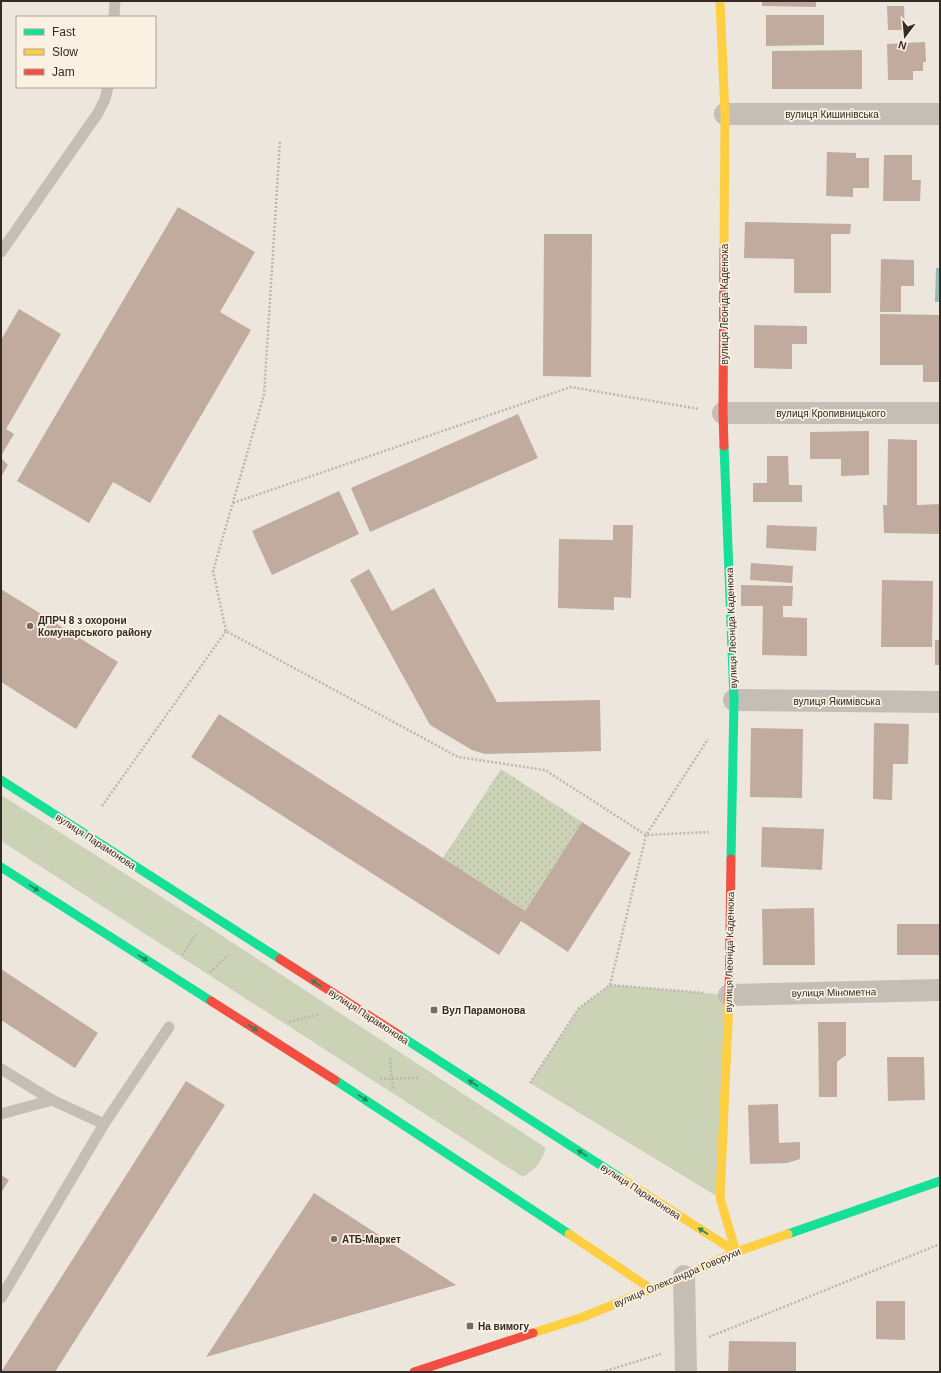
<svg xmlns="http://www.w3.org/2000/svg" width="941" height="1373" font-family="Arial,sans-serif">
<defs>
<pattern id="park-dots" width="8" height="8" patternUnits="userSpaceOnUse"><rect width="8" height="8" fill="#cbd2b6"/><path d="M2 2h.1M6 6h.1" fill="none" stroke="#afb49c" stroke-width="1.8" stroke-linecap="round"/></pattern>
</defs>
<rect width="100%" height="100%" fill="#ece6dd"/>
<g fill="#cbd2b6">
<path d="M1,795L204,924L546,1148C540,1163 537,1168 523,1177L1,841Z"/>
<path d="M610,985L729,995L720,1198L530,1083L579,1008Z"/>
</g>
<path fill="url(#park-dots)" d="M501,769L582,822L525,911L443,858Z"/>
<path fill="#99bbbe" d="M936,268H940V302H935Z"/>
<g fill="#c1ab9e">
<path d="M762,1H816V7L762,6Z"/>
<path d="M887,6H904L905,30H888Z"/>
<path d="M766,15H824V45L766,46Z"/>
<path d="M925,42L926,62H923V71H913V80H888L887,44Z"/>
<path d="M862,50V89H772V51Z"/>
<path d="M827,152L856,153V158H869V188H853V197L826,196Z"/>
<path d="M884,155H912V180H921L920,201H883Z"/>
<path d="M178,207L255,252L220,312L251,330L150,503L113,482L89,523L17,481Z"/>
<path d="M745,222L851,224L850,234H831V293H794V259L744,258Z"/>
<path d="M544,234H592L591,377L543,376Z"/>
<path d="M881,259L914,260V286H901V312H880Z"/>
<path d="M19,309L61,334L6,429L14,434L1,456V340Z"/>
<path d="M880,314L940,315V382H923V365H880Z"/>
<path d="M754,325L807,326V344H792V369L754,368Z"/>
<path d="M518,414L538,458L370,532L351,488Z"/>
<path d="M869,431V475L841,476V459H810V432Z"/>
<path d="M888,439L917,440V505L940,504V534L884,533L883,505H887Z"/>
<path d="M767,456H788L789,485H802V502H753V483H767Z"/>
<path d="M1,458L8,465L1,477Z"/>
<path d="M339,491L359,534L272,575L252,531Z"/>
<path d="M613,525H633L631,598L614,597V610L558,608L559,539L613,540Z"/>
<path d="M767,525L817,527L816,551L766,548Z"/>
<path d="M751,563L793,566L792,583L750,580Z"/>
<path d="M369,569L392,611L434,588L497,702L600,700L601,751L485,754L472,750L430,725L350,580Z"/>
<path d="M882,580L933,581L932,647H881Z"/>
<path d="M741,585L793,586L792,606H783V617L807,618V656L762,655L763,606H741Z"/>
<path d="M1,589L118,662L76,729L1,682Z"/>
<rect x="935" y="640" width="5" height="25"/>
<path d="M219,714L525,911L582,822L631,853L568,952L521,921L499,955L191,757Z"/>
<path d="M874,723L909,724L908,764H893L892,800L873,799Z"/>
<path d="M751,728L803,729L802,798L750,797Z"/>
<path d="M762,827L824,829L822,870L761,867Z"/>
<path d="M814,908L815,965H763L762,909Z"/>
<rect x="897" y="924" width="43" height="31"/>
<path d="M1,969L98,1033L75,1068L1,1020Z"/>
<path d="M818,1022H846V1055L837,1062V1097H819Z"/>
<path d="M887,1057H924L925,1100L888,1101Z"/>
<path d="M186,1081L225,1105L55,1372H1Z"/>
<path d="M778,1104L779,1143L800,1142V1159L787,1163L750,1164L748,1105Z"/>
<path d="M1,1175L9,1180L1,1193Z"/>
<path d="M314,1193L456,1285L206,1357Z"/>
<path d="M876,1301H905V1340L876,1339Z"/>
<path d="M729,1341L796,1342V1372H728Z"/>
</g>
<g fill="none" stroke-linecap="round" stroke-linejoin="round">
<g stroke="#bdb6af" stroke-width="2.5" stroke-dasharray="2 2" stroke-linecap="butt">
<path d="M233,503L571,387L699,409"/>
<path d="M226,631L213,571L264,395L280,141"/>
<path d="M102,806L226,631L458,757L545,770L646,835L709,832"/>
<path d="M182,955L196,934"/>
<path d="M210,972L228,955"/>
<path d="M610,985L646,835L708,739"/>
<path d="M289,1022L320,1014"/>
<path d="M390,1058L393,1089"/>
<path d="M380,1079L419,1078"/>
<path d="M530,1083L579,1008L610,985L705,993"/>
<path d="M709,1337L940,1244"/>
<path d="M602,1372L661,1354"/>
</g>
<g stroke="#c4beb7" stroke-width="11">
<path d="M114,17L115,1"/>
<path d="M1,252L98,113L105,99L108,87"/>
<path d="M1,1069L52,1100L104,1124"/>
<path d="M1,1114L52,1100"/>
<path d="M1,1298L104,1124L169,1027"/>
</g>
<g stroke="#c4beb7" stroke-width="22">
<path d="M725,114H940"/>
<path d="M723,413H940"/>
<path d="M734,700L940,702"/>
<path d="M729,995L940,990"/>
<path d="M684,1276L686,1372"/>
</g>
<g stroke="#16e098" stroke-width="9">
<path d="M724,446L734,700L731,859"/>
<path d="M1,780L280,959"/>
<path d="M1,867L211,1001"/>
<path d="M399,1035L622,1179"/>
<path d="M335,1080L569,1234"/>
<path d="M788,1234L940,1181"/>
</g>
<g stroke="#ffcf43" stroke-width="9">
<path d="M720,1L725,114L724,250"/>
<path d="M729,1001L720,1198L736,1252"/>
<path d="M622,1179L736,1252"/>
<path d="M569,1234L651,1289"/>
<path d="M533,1333L583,1317L684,1276L736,1252L788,1234"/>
</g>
<g stroke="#f24e42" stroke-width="9">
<path d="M724,250L723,413L724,446"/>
<path d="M280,959L399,1035"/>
<path d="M211,1001L335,1080"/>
<path d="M729,1001L731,859"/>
<path d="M414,1372L533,1333"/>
</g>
</g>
<defs><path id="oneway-solid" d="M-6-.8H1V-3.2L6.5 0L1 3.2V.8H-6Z"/></defs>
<g fill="#26865e">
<use href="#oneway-solid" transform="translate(34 888) rotate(33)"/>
<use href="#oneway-solid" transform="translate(143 958) rotate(33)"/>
<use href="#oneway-solid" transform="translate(316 983) rotate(-147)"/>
<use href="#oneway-solid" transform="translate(253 1028) rotate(33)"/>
<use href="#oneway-solid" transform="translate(473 1083) rotate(-147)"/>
<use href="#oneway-solid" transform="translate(363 1098) rotate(33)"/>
<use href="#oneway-solid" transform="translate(582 1153) rotate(-147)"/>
<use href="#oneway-solid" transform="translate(703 1231) rotate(-147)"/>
</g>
<g fill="#756c65" stroke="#faf1e3" stroke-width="1.5">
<circle cx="30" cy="626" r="4"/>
<rect x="430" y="1006" width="8" height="8" rx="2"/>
<circle cx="334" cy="1239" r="4"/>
<rect x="466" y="1322" width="8" height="8" rx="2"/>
</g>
<g text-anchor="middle" stroke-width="3.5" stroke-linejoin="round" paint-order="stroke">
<g font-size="10" fill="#352b25" stroke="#faf1e3">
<text x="832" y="118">вулиця Кишинівська</text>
<text transform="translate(724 304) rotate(-90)" y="4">вулиця Леоніда Каденюка</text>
<text x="831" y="417">вулиця Кропивницького</text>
<text transform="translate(731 628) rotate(-92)" y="4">вулиця Леоніда Каденюка</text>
<text x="837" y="705">вулиця Якимівська</text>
<text transform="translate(96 841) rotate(33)" y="4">вулиця Парамонова</text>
<text transform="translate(729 952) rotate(-89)" y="4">вулиця Леоніда Каденюка</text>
<text transform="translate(834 992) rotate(-1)" y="4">вулиця Мінометна</text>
<text transform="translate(369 1016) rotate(33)" y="4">вулиця Парамонова</text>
<text transform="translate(641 1191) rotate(33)" y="4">вулиця Парамонова</text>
<text transform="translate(677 1277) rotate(-23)" y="4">вулиця Олександра Говорухи</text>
</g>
<g font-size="10" font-weight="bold" fill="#352b25" stroke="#faf1e3" text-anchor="start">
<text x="38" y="624">ДПРЧ 8 з охорони<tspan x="38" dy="12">Комунарського району</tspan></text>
<text x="442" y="1014">Вул Парамонова</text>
<text x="342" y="1243">АТБ-Маркет</text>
<text x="478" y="1330">На вимогу</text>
</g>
</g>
<rect width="941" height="1373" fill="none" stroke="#352b25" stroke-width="4"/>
<rect x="16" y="16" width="140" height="72" fill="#faf1e3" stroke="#aba297"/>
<rect x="24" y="29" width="20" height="6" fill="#16e098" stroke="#aba297"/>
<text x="52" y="36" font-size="12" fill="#352b25">Fast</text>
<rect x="24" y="49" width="20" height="6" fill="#ffcf43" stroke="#aba297"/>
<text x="52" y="56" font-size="12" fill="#352b25">Slow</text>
<rect x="24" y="69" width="20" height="6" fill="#f24e42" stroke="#aba297"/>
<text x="52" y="76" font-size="12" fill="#352b25">Jam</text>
<g transform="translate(905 36) rotate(196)" stroke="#faf1e3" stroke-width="3" paint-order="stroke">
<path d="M0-3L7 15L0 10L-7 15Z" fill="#352b25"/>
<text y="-6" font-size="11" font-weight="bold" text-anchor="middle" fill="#352b25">N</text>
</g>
</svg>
